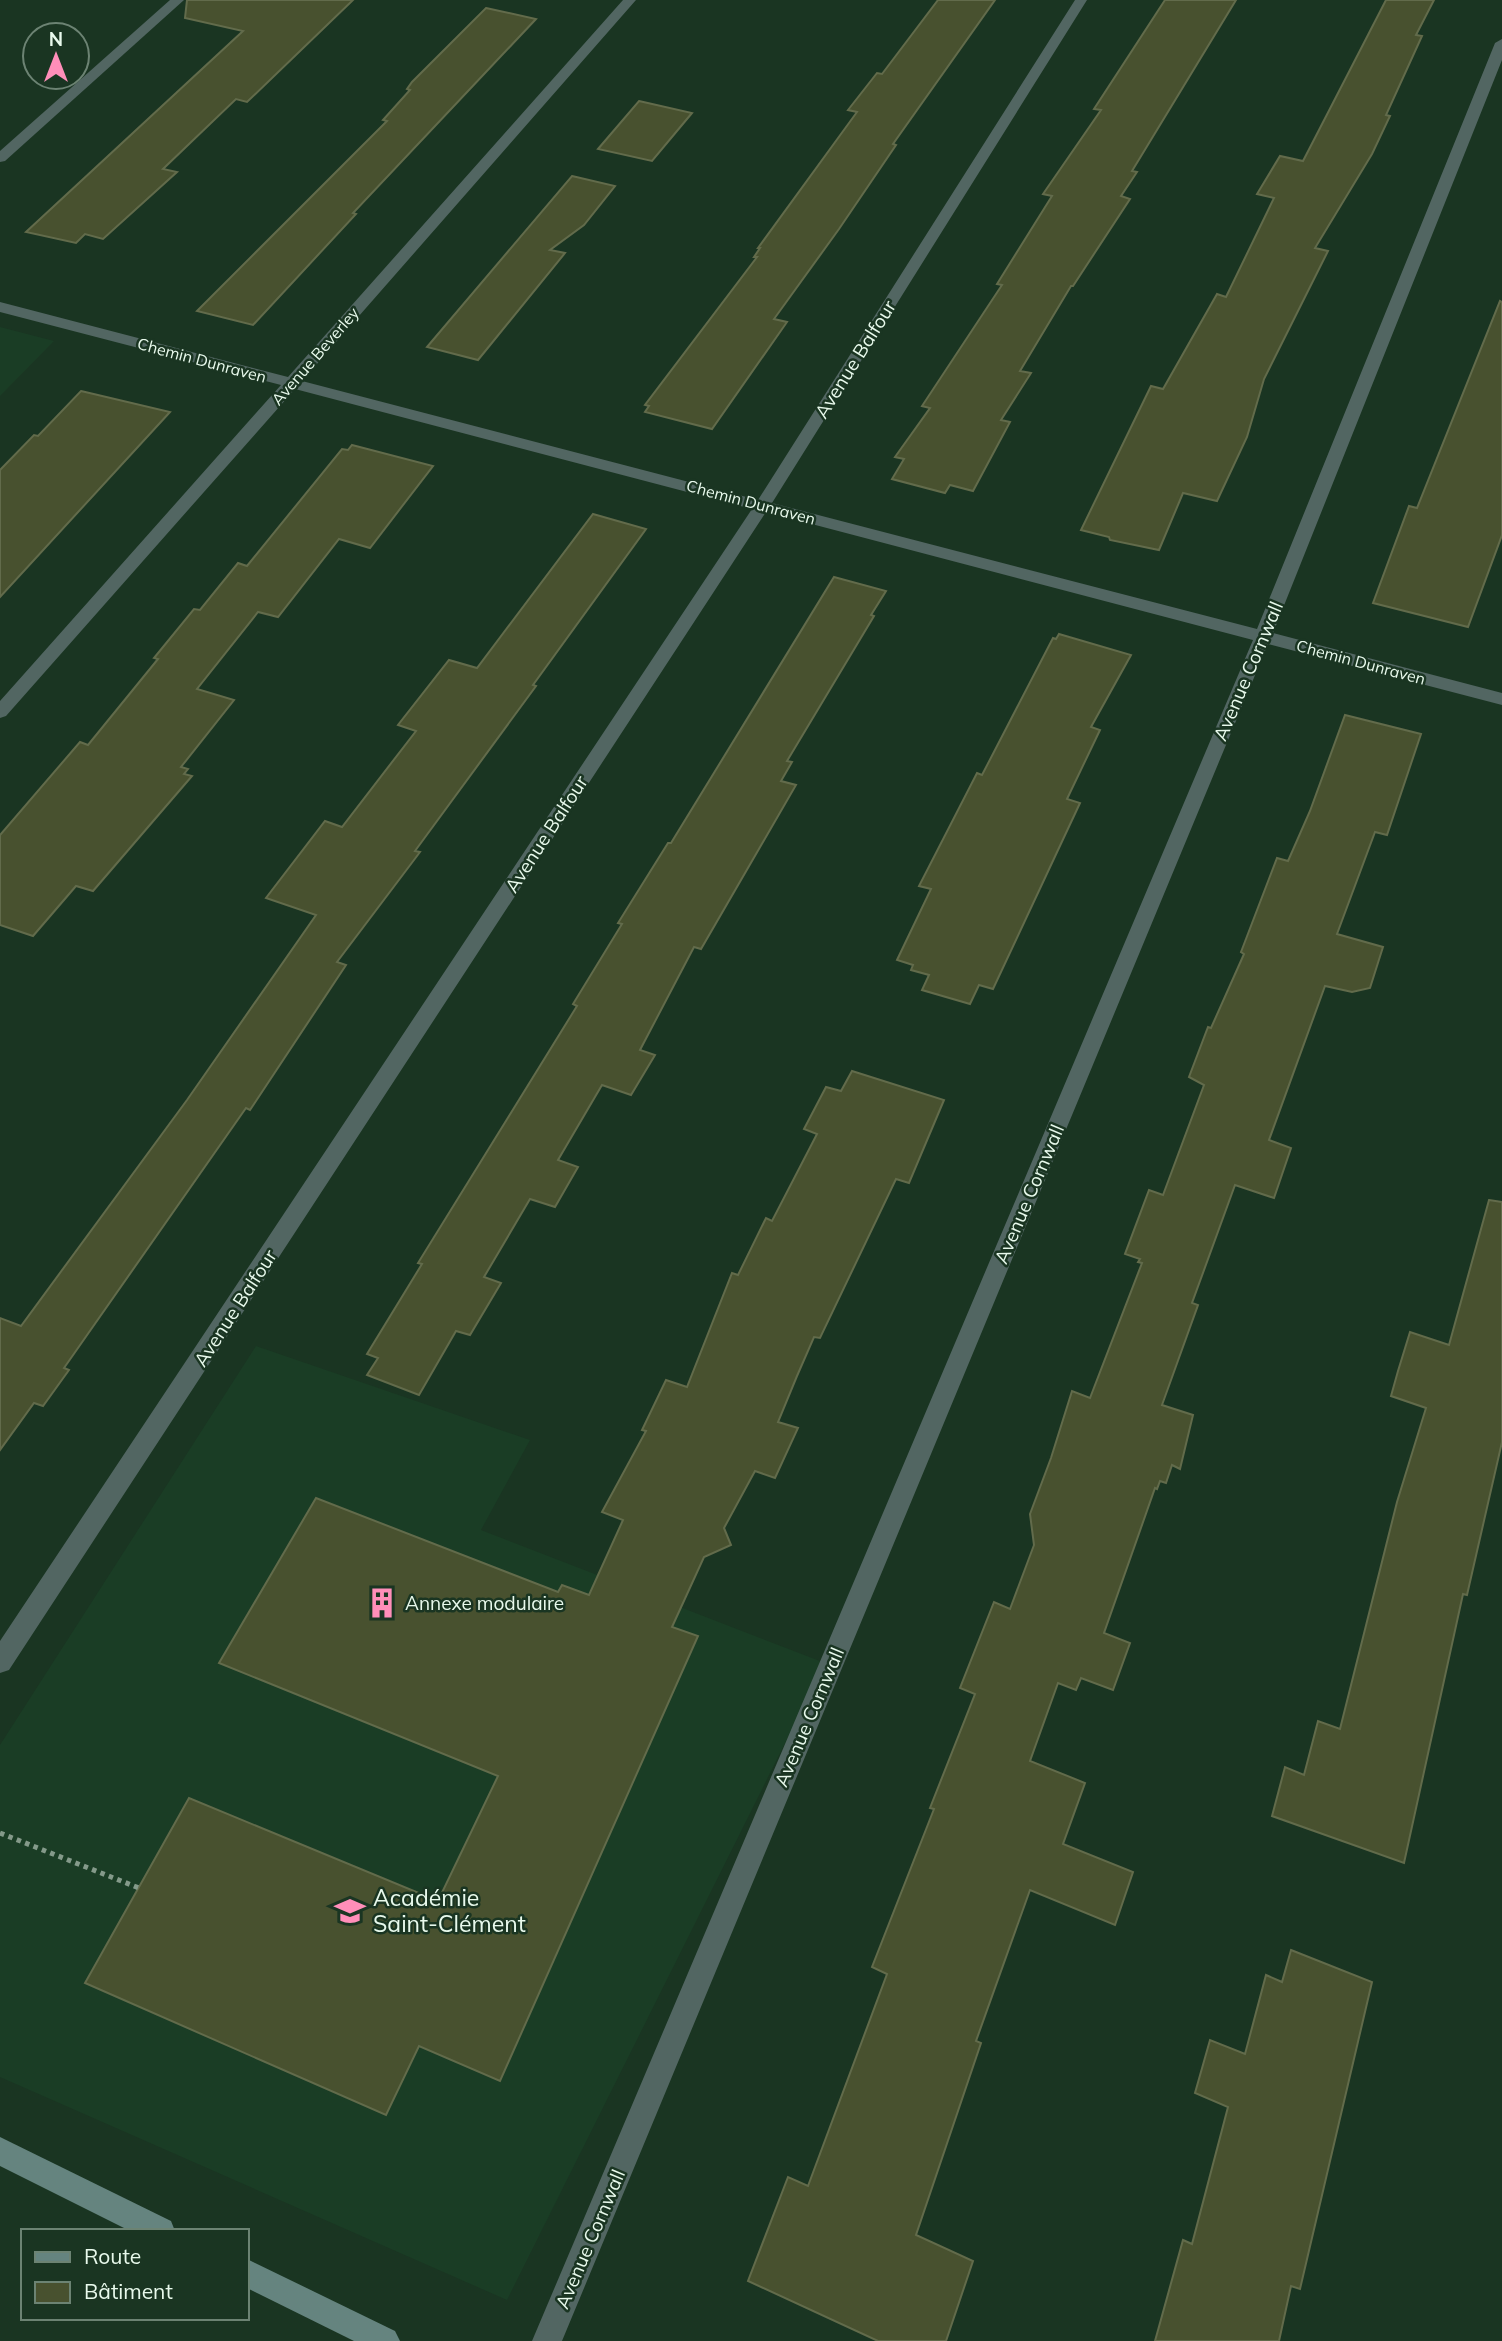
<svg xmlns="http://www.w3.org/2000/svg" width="1502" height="2341" font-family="Mulish,sans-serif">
<rect width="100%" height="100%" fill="#1a3522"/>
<g fill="#1a3d25">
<path d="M0,327L54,341L0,396Z"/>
<path d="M256,1346L530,1440L481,1530L825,1663L507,2300L0,2077V1745Z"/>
</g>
<g fill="#48512f" stroke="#626b4b" stroke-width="2">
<path d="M187,0H353L247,102L236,99L163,169L177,172L103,239L85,234L76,243L26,232L243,31L185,18Z"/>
<path d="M938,0H995L893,144L896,145L839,229L774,319L787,322L712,429L645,412L649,406L645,405L757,257H754L760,248H758L857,112L848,110L877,73L882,74Z"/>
<path d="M1165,0H1236L1132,171L1137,172L1121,196L1130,199L1073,286H1071L1020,371L1031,373L1001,420L1010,422L973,491L950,485L945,493L892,479L904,459L895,457L930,408L922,406L1002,285L997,284L1052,196L1043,194L1101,110L1094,109Z"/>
<path d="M1386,0H1434L1416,35L1422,36L1386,115L1390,116L1372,154L1315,248L1328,251L1264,379L1247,437L1217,501L1183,493L1159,550L1110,540L1109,537L1081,530L1151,386L1163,389L1217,294L1226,297L1274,198L1257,194L1280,156L1303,161Z"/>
<path d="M486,8L536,19L353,213L356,214L253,325L197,311L387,121L383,120L410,90L407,89L412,82Z"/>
<path d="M639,101L692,113L652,161L598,149Z"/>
<path d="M572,176L615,186L584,225L550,250L565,253L478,360L427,347Z"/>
<path d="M1500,301L1502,302V535L1468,627L1373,603L1409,506L1417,508Z"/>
<path d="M81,391L170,412L0,597V470L34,435L38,436Z"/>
<path d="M352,445L433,466L370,548L339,539L278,617L258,612L197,689L234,700L181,767L188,769L184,774L192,776L93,891L76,886L33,936L0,925V835L80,742L88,745L158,659L154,658L194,609L200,610L238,563L247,566L342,449L348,450Z"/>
<path d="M593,514L646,529L533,685L536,686L415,851L420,852L337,962L346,965L250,1110L246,1108L64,1368L69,1370L43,1406L34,1403L0,1450V1318L21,1326L187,1100L316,915L266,898L325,821L342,827L416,731L398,725L449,660L477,668Z"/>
<path d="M834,577L886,591L871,615L874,616L787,761L792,762L781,781L796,785L701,949L694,947L640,1050L655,1055L631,1095L602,1085L558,1160L578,1167L555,1207L530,1199L484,1277L501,1283L470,1335L456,1331L419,1395L367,1375L378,1358L367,1354L422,1264L418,1263L577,1006L573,1004L622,924L618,923L668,843H671Z"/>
<path d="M1059,634L1131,655L1091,727L1100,730L1067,799L1080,803L993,989L979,985L970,1004L922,990L929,975L911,970L913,965L897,960L931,889L919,886L977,773L982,775L1053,638L1056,639Z"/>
<path d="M1345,715L1421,734L1387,835L1375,832L1337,934L1383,947L1370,988L1352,992L1325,986L1269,1140L1291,1148L1274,1198L1235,1185L1192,1303L1198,1305L1162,1405L1193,1415L1180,1469L1172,1465L1166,1483L1160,1481L1157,1489L1155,1488L1104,1633L1130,1643L1113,1690L1081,1678L1076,1690L1058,1683L1030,1761L1085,1783L1063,1844L1133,1872L1115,1925L1030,1890L976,2041L981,2043L916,2235L973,2261L946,2341H878L748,2281L788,2177L808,2186L887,1974L872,1967L934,1809L930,1808L975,1694L960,1688L994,1602L1010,1609L1034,1545L1030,1514L1051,1458L1072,1391L1090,1398L1142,1263L1138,1262L1140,1259L1125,1254L1149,1190L1163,1195L1204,1085L1189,1077L1208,1027L1211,1028L1244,954L1241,952L1277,858L1288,861L1310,811Z"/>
<path d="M852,1071L944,1100L909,1183L896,1179L820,1338L814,1337L797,1376L778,1422L798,1428L775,1478L755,1471L724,1528L731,1545L704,1557L672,1627L698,1636L500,2081L419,2046L386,2115L85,1983L189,1798L438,1901L498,1776L219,1663L316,1498L558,1592L562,1585L589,1595L623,1520L602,1512L646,1431L642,1430L666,1380L687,1387L732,1273L738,1275L766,1218L772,1221L817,1134L804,1129L826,1087L841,1091Z"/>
<path d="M1489,1200L1502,1202V1442L1467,1595L1463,1594L1404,1863L1272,1816L1285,1767L1304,1775L1318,1721L1340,1729L1397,1502L1426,1408L1391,1396L1398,1371L1410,1332L1449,1345Z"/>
<path d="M1291,1950L1372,1982L1300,2289L1291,2286L1279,2341H1155L1183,2240L1192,2244L1228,2107L1195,2093L1210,2040L1245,2054L1266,1975L1282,1982Z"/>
</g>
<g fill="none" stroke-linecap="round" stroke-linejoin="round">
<path stroke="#849a8a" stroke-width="5" stroke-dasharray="4.5 4.5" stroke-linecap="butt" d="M0,1833L139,1888"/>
<g fill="#526662" fill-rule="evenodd">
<path d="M170,0H184L5,161L0,162V151Z"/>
<path d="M623,0H636L302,381L758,500L1075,0H1087L772,503L1257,629L1495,43L1502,39V60L1273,633L1502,693V705L1268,644L562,2341H532L1253,640L766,512L9,1670L0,1673V1641L752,509L295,389L6,716L0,718V701L281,385L0,312V302L288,377Z"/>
</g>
<g fill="#65847f" fill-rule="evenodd">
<path d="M0,2137L171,2221L175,2231H130L0,2166Z"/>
<path d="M247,2259L395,2331L400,2341H354L247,2288Z"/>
</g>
</g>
<defs>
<g id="building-bare" transform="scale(2.415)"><path d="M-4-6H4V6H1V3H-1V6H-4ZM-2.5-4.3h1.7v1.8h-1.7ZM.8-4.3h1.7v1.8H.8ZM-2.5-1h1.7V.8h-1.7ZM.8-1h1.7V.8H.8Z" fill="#ff8eb9" stroke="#1a3522" stroke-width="2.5" paint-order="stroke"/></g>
<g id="school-bare" transform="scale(2.415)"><path d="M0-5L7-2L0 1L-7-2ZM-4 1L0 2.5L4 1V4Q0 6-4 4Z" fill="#ff8eb9" stroke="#1a3522" stroke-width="2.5" paint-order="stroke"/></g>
</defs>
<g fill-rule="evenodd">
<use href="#building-bare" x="382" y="1603"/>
<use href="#school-bare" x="350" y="1911"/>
</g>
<g text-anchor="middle" stroke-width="5" stroke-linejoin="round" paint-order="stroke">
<g font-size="16" fill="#e8f9ec" stroke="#1a3522">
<text transform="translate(315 356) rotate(-49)" y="6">Avenue Beverley</text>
<text transform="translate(202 360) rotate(15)" y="6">Chemin Dunraven</text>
<text transform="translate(751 502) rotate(15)" y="6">Chemin Dunraven</text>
<text transform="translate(1361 662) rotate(15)" y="6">Chemin Dunraven</text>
</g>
<g font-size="19" fill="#e8f9ec" stroke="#1a3522">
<text transform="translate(855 359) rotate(-58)" y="7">Avenue Balfour</text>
<text transform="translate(1248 671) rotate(-67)" y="7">Avenue Cornwall</text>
<text transform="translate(546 834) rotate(-57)" y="7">Avenue Balfour</text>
<text transform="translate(1029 1194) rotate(-67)" y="7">Avenue Cornwall</text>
<text transform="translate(235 1308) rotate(-57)" y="7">Avenue Balfour</text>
<text transform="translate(809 1717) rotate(-67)" y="7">Avenue Cornwall</text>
<text transform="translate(590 2239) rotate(-67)" y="7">Avenue Cornwall</text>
</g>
<g font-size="19" fill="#e8f9ec" stroke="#1a3522" text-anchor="start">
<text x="405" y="1610">Annexe modulaire</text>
</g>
<g font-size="23" fill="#e8f9ec" stroke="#1a3522" text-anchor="start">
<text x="373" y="1906">Académie<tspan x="373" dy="26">Saint-Clément</tspan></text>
</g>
</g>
<rect x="21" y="2229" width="228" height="91" fill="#1a3522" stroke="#6c8373" stroke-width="2"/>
<rect x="35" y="2252" width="35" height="10" fill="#65847f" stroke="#6c8373" stroke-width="2"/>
<text x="84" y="2264" font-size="21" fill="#e8f9ec">Route</text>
<rect x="35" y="2282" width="35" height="21" fill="#48512f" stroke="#6c8373" stroke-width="2"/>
<text x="84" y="2299" font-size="21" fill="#e8f9ec">Bâtiment</text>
<g transform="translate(56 56)"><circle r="33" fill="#1a3522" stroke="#6c8373" stroke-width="2"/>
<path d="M0-5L12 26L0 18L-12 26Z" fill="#ff8eb9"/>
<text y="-10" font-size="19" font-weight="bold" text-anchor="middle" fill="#e8f9ec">N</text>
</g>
</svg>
